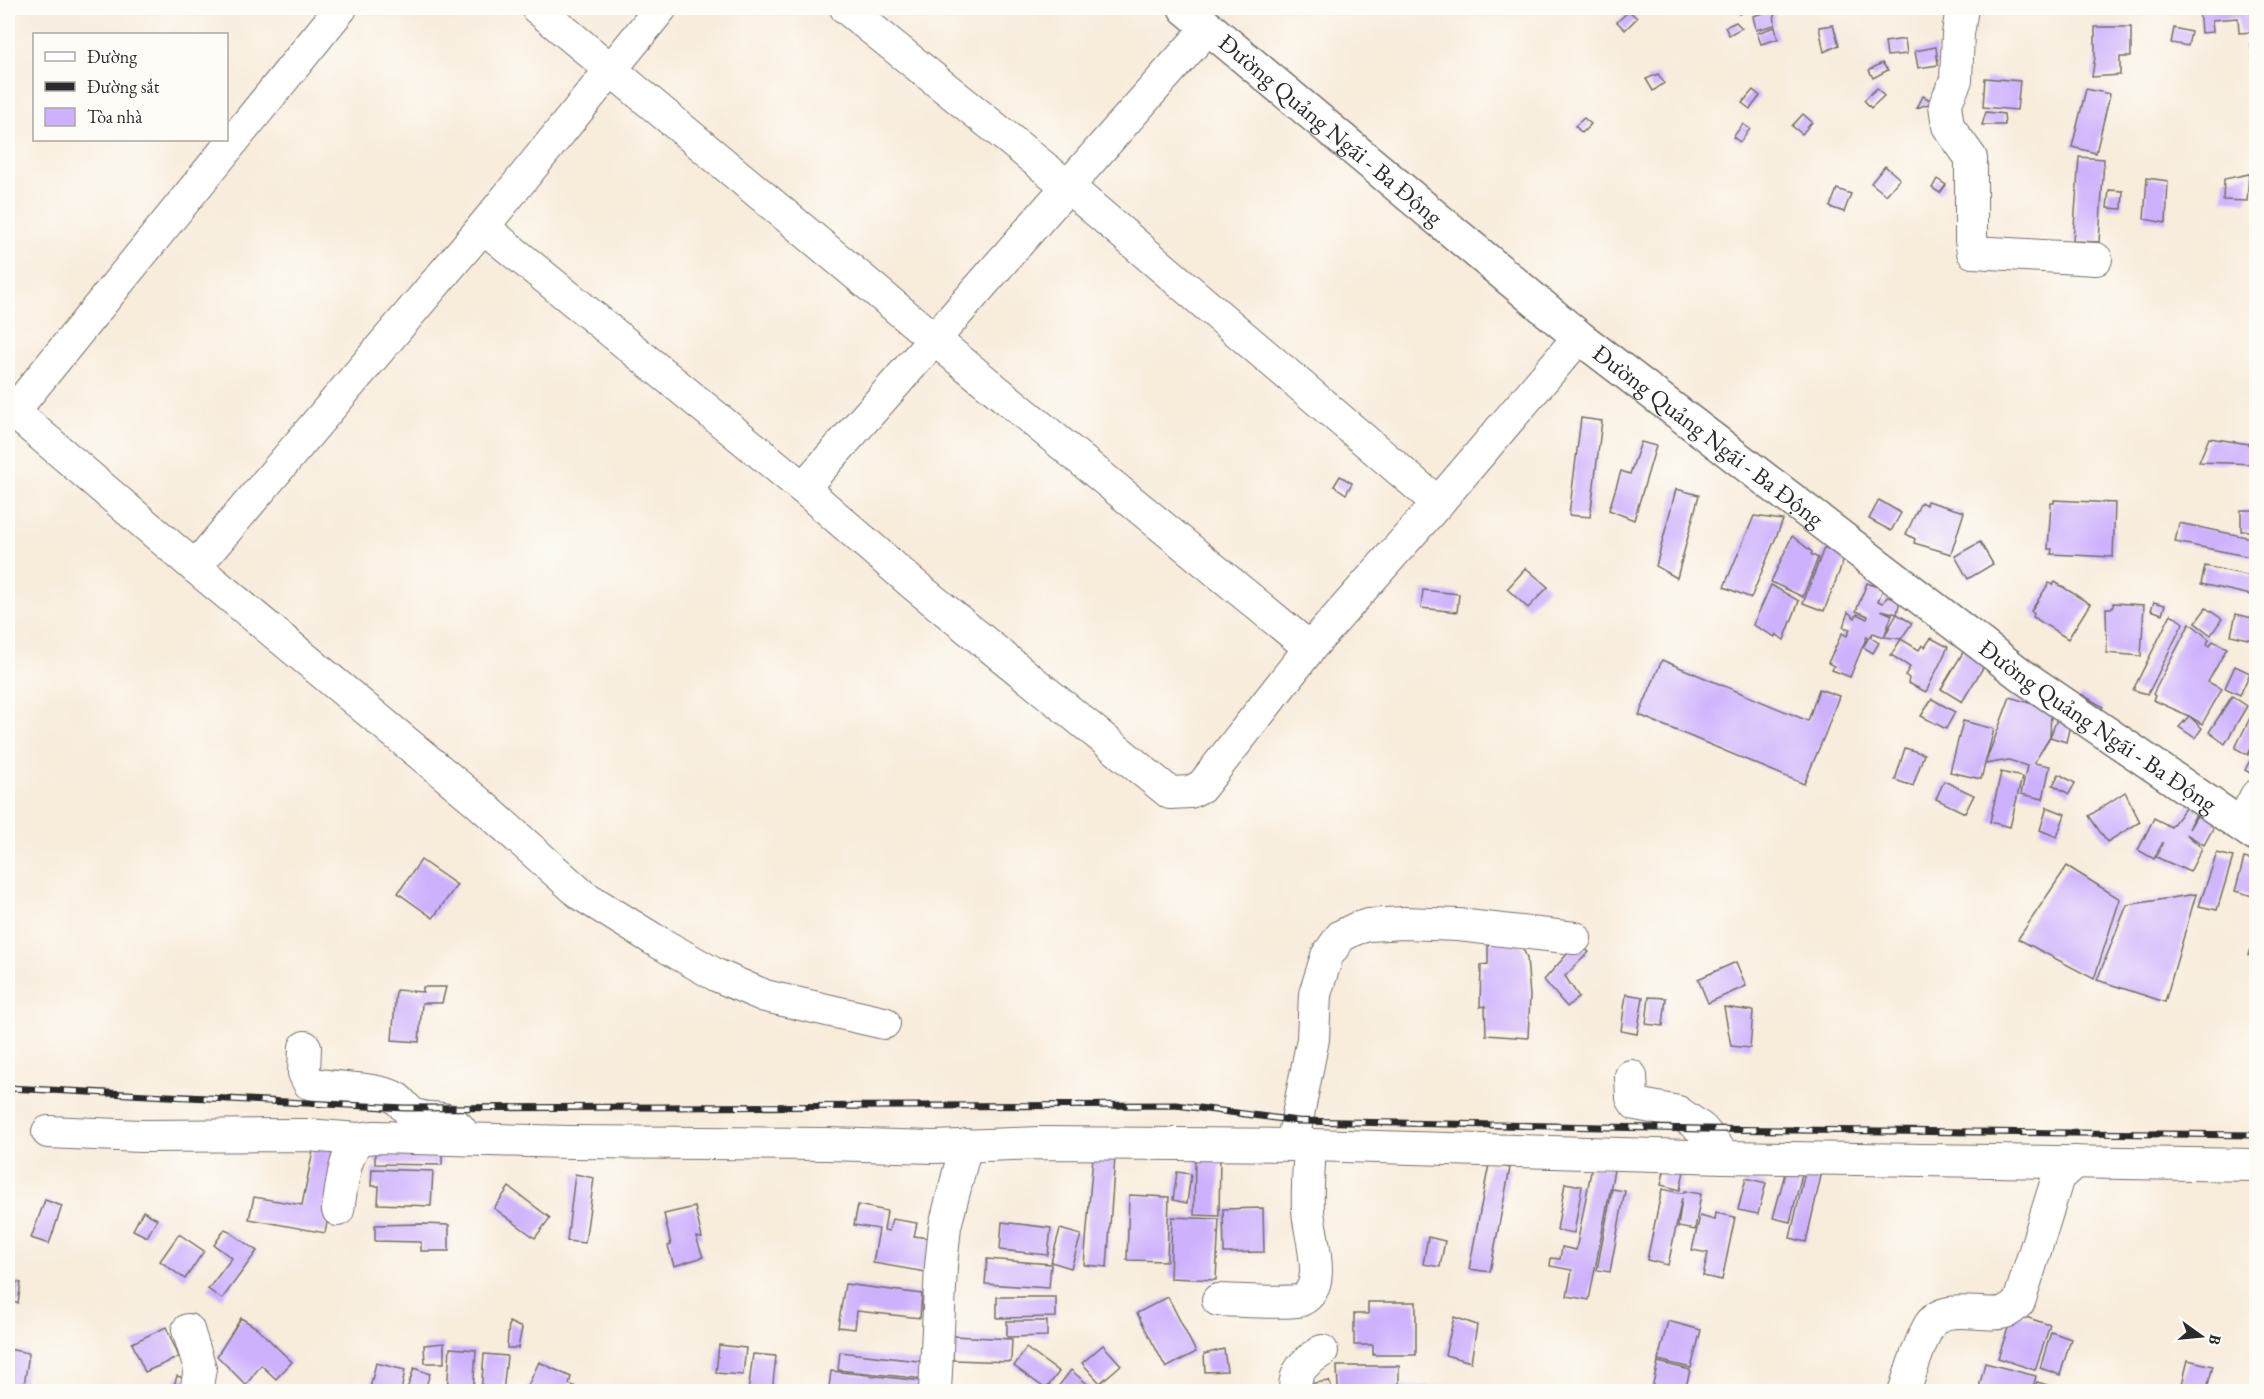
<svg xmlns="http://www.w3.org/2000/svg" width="2264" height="1399" font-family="'EB Garamond',serif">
<rect width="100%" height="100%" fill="#fdfcf7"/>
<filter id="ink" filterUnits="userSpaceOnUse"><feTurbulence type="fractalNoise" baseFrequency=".0167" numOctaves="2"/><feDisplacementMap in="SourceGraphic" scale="12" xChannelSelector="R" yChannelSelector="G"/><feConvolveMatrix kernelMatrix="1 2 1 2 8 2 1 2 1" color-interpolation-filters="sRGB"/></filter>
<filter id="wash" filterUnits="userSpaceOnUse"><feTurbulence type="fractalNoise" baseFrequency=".008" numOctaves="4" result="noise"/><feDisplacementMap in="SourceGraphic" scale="24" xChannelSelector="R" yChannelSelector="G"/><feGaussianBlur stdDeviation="1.35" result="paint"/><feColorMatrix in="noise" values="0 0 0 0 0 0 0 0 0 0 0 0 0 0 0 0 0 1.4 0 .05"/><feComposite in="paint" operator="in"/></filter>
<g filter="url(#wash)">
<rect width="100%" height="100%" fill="#f8ecdb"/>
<g id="blocks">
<g fill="#ceb1fd">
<path d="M1737,8H1755L1739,14Z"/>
<path d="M2199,8H2252L2253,32L2239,33L2238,18L2212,20L2213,32L2201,33Z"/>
<path d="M1774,10L1775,25L1756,30L1753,16Z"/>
<path d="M1629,11L1637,18L1625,30L1617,22Z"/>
<path d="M1736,22L1742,28L1729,35L1725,27Z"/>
<path d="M1833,25L1839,45L1824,52L1819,27Z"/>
<path d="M1775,27L1778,39L1761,44L1757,33Z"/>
<path d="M2095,27H2131V57H2120V75L2092,77L2095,57Z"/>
<path d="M2174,28L2191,32L2188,46L2171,43Z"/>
<path d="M1905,39L1907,54L1887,56L1885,42Z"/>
<path d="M2256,43V62L2253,63L2251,44Z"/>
<path d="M1936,47L1938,65L1918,68L1915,51Z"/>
<path d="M1882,63L1888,70L1873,78L1869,70Z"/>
<path d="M1658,74L1664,83L1653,91L1646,79Z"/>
<path d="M1985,78L2020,81L2017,110L1983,107Z"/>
<path d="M1877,88L1884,96L1871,108L1864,100Z"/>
<path d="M2086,89L2110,94L2096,153L2072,147Z"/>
<path d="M1753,90L1760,96L1750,109L1742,103Z"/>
<path d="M1923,96L1934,102L1917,108Z"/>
<path d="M1986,112L2004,114L2005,125H1982Z"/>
<path d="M1803,114L1812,122L1802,134L1792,126Z"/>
<path d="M1584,118L1591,124L1582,133L1575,126Z"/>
<path d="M1743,124L1750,129L1740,142L1733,137Z"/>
<path d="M2079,157L2104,159L2099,242L2073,241Z"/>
<path d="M1885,166L1900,179L1886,195L1871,183Z"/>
<path d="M2249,174L2247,201L2223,200L2224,179Z"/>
<path d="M2147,178L2168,181L2166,223L2144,219Z"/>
<path d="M1937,179L1946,185L1940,193L1932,188Z"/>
<path d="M1837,189L1851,194L1844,212L1830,207Z"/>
<path d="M2109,190L2123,191L2122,209L2107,208Z"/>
<path d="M1581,418L1602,421L1590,517L1569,515Z"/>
<path d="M2209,438L2256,445V464L2199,462Z"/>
<path d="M1641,442L1656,446L1634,520L1609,510L1621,471L1630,474Z"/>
<path d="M1340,476L1352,483L1346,494L1334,486Z"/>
<path d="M1676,489L1699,495L1677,578L1656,566Z"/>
<path d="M1879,500L1901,513L1891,531L1869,519Z"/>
<path d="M2054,500L2115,503L2113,557L2051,554L2052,549H2048L2051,503H2054Z"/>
<path d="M1927,501L1964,512L1951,554L1914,543L1915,539L1906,534L1921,502L1926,505Z"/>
<rect x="2241" y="510" width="15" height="21"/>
<path d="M1754,516L1783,520L1751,598L1724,587Z"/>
<path d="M2179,523L2256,539V558L2175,542Z"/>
<path d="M1792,536L1812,552L1811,554L1818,558L1803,597L1771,582Z"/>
<path d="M1980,542L1993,564L1968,579L1955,556Z"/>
<path d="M1824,548L1845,557L1824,611L1803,603Z"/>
<path d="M2205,566L2256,577V596L2201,584Z"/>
<path d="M1526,568L1548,587L1528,608L1507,589Z"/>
<path d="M2055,582L2090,604L2068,639L2033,617L2034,614L2031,611L2049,583L2053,585Z"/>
<path d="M1867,583L1883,589L1878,601L1883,603L1887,597L1900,600L1897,614L1881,610L1892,615L1884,637L1873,633L1870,637L1879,643L1873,653L1863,647L1869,637L1867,636L1850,677L1832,670L1834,666L1828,663L1842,633L1847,636L1850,629L1843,627L1848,612L1855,618L1857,614L1867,619L1868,616L1856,611Z"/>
<path d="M1771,585L1799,601L1784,640L1776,634L1775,637L1753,625Z"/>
<path d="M1423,590L1459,594L1457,612L1421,608Z"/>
<path d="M2154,602L2165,605L2162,614L2151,610Z"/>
<path d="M2113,603L2144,605L2141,656L2107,653L2106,608H2113Z"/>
<path d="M2206,608L2222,619L2211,635L2195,623Z"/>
<path d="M1897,614L1912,623L1901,639L1884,637Z"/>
<path d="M2171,614L2183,623L2148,694L2133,690Z"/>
<path d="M2236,614L2256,619V641L2231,635Z"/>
<path d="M2190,623L2209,639L2207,644L2210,646L2213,641L2227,648L2208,682L2222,689L2202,724L2189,716L2202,728L2195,738L2179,727L2189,716L2153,700L2155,696L2153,694Z"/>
<path d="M1931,638L1948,647L1926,692L1908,683L1909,678L1905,675L1910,667L1891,655L1901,639L1919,650L1922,645L1925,647Z"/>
<path d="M1965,649L1986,663L1962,702L1941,689Z"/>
<path d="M1662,660L1808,721L1819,689L1839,696L1826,732L1804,784L1639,715Z"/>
<path d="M2235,666L2250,673L2240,695L2225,688Z"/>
<path d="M2081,694L2103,707L2096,720L2073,706Z"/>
<path d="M2232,696L2247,706L2225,744L2209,732Z"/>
<path d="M2010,697L2051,710L2050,737L2034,763L2050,766L2043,799L2021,794L2027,766L2009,760L1985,764L1981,779L1950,772L1963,721L1994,729L1985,764Z"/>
<path d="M1932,699L1955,712L1946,729L1921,716Z"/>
<path d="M2256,706V738L2248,755L2235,748Z"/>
<path d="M2061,709L2072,717L2066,742L2050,737Z"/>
<path d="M1905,748L1924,754L1913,786L1895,780Z"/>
<path d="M2256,749V777L2245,770Z"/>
<path d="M2001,772L2022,777L2010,827L1990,822Z"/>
<path d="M2059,774L2075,783L2069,794L2053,785Z"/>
<path d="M1944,781L1974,795L1965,813L1936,799Z"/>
<path d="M2125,792L2140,822L2107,842L2089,816Z"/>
<path d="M2192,799L2201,803L2189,829L2202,807L2219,817L2204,845L2186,834L2202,848L2190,872L2156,857L2163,842L2154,859L2138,850L2154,818L2171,827Z"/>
<path d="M2047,807L2065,814L2057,837L2040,830Z"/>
<path d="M2217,853L2233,857L2217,910L2199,906Z"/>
<path d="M2244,858L2256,861V897L2235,891Z"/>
<path d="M421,860L457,885L433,918L398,893Z"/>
<path d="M2067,866L2120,899L2094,979L2018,939Z"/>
<path d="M2196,894L2165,1002L2097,980L2127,905Z"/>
<path d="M2256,932V958L2248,955Z"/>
<path d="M1488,942H1520L1527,958L1530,996L1528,1038L1486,1035L1485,1006L1480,1007L1481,965L1488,964Z"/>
<path d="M1577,943L1589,952L1565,976L1579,997L1567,1007L1544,980Z"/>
<path d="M1736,962L1746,986L1708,1003L1698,979Z"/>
<path d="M423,987H446L442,1003H422L419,1042L392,1040L396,990L423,992Z"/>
<path d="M1626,994L1643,997L1637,1034L1621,1031Z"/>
<path d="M1649,997L1666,998L1663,1026L1646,1024Z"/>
<path d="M1724,1007L1753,1011L1750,1048L1731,1046Z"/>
<path d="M316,1136L343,1142L325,1233L249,1219L254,1197L302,1205Z"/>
<path d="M375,1145L442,1146V1165L375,1164Z"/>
<path d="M1093,1156L1115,1157L1107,1267L1084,1265Z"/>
<path d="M1195,1156H1220L1219,1216L1194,1215Z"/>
<path d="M1667,1158L1686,1162L1680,1190L1661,1185Z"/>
<path d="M1807,1163L1823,1167L1806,1242L1790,1238Z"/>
<path d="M1489,1164L1510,1168L1490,1272L1469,1269Z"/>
<path d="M1592,1166L1614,1170L1589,1300L1567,1296L1572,1270L1550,1266L1551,1258L1560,1259L1562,1247L1576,1250Z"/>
<path d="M1787,1166L1803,1170L1790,1222L1773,1218Z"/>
<path d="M372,1169L433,1171L431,1206L378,1204L379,1186H371Z"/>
<path d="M1177,1172L1191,1174L1187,1203L1173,1200Z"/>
<path d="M575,1174L594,1178L585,1243L567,1241Z"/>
<path d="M1746,1178L1766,1183L1758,1214L1738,1210Z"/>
<path d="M1565,1183L1582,1186L1574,1233L1557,1230Z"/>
<path d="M509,1187L550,1218L535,1238L494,1208Z"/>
<path d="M1612,1189L1625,1191L1610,1272L1597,1270Z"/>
<path d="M1662,1189L1680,1193H1684V1191L1701,1194L1695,1230L1678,1227L1682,1198L1668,1265L1647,1260Z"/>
<path d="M1129,1195L1169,1197L1167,1261L1127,1260Z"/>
<path d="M45,1200L62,1206L49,1244L31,1238Z"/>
<path d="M858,1205L887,1211L884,1230L889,1231L892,1219L917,1223L914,1236L937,1239L931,1273L873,1263L879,1229L854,1225Z"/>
<path d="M695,1207L702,1238L696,1237L703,1257L674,1266L668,1246L671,1245L664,1214Z"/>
<path d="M1263,1208L1264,1252L1224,1253L1223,1209Z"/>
<path d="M143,1211L157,1219L147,1237L133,1230Z"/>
<path d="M1716,1213L1735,1217L1722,1280L1703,1276L1708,1253L1692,1250L1700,1216L1715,1220Z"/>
<path d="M1172,1217L1219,1219L1216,1280L1170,1278Z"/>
<path d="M1002,1222L1051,1228L1048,1255L1000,1250Z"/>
<path d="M422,1224L449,1225V1251H421V1242L375,1241V1225Z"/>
<path d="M225,1229L257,1251L222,1299L208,1289L232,1258L214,1245Z"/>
<path d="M1060,1229L1081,1235L1071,1268L1051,1262Z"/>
<path d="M179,1234L204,1251L185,1279L160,1261Z"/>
<path d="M1428,1237L1445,1241L1440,1267L1423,1264Z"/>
<path d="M987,1259L1051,1264L1049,1288L985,1284Z"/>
<path d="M8,1281L21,1283L18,1303L8,1302Z"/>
<path d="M845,1284L922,1294L920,1318L857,1311L855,1329L838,1327Z"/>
<path d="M997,1297H1056V1317L997,1318Z"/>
<path d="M1168,1297L1196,1352L1166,1368L1137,1313Z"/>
<path d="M1368,1302H1416V1355H1373V1345H1354V1314H1368Z"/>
<path d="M2013,1313L2050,1325L2035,1370L1998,1358Z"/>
<path d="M1454,1317L1477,1325L1471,1362L1445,1355Z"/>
<path d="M241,1318L257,1328L292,1362L276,1379L261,1365L246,1385L217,1356Z"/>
<path d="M1007,1321H1047V1336L1007,1337Z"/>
<path d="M1668,1321L1701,1330L1691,1368L1658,1360Z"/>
<path d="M509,1322L522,1328L518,1348H507Z"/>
<path d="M166,1327L179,1357L145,1372L132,1343Z"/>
<path d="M2051,1332L2071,1339L2060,1375L2040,1368Z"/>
<path d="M953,1336L1012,1339L1011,1362L953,1360Z"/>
<path d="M444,1343V1363H425L424,1345Z"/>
<path d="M719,1345L746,1348L743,1375L716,1373Z"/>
<path d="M1103,1345L1121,1365L1100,1383L1082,1363Z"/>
<path d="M450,1348L476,1350L473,1392H447Z"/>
<path d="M1026,1348L1059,1372L1046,1389L1014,1366Z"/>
<path d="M8,1349L29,1353L23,1392H8Z"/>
<path d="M1224,1349L1227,1371L1205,1372L1204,1354Z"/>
<path d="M840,1352L935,1363L933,1380L838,1370Z"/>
<path d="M484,1354L507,1356L503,1392H481Z"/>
<path d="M753,1354L776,1356L772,1392H748Z"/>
<path d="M2188,1360L2213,1366L2206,1392H2180Z"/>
<path d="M539,1362L571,1377L569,1384L586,1392H525Z"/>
<path d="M1658,1362L1690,1370L1685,1392H1651Z"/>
<path d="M376,1363L405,1370L401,1392H386L370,1388Z"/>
<path d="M1985,1363L2036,1376L2032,1392H1978Z"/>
<path d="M1337,1366H1399V1386H1429V1392H1390V1387L1338,1388Z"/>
<path d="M414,1368L430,1374L424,1392H406Z"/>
<path d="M1071,1370L1094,1390L1092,1392H1054Z"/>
<path d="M831,1371L922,1381L921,1392H873L829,1387Z"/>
<path d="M177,1376L197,1382L194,1392H172Z"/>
<path d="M1329,1381L1333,1392H1302L1301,1385Z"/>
<path d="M2037,1382L2057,1388L2056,1392H2033Z"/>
<rect x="1432" y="1386" width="20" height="6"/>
</g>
</g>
</g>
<g filter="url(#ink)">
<use href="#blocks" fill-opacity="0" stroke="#736f69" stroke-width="1.5"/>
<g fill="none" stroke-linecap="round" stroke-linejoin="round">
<g stroke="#736f69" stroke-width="34">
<g id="minor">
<path d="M537,8L935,340L1310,648"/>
<path d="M846,8L1066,185L1438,503"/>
<path d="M1962,8L1958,34L1956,80L1945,105L1948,126L1971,158V240L1973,252L2096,259"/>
<path d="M483,227L803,488L912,583L1170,793L1190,792L1202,786L1310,648L1438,503L1579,337"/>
<path d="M8,407L195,567L478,802L582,895L653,939L716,975L765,996L884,1023"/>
<path d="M13,412L341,8"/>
<path d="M803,488C939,336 1071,180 1208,28"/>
<path d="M195,567L483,227L661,8"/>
<path d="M2241,825L2256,796"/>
<path d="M305,1047L304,1073L309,1083C333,1089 376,1087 396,1098C402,1102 406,1110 413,1114C435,1124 450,1109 465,1137"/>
<path d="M1631,1076L1632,1098L1636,1104L1678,1112L1702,1129L1725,1157"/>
<path d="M48,1132L141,1136L307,1135L358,1139"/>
<path d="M1292,1145L1313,1039L1315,994L1327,956L1341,936L1355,929L1368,925L1404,923L1458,925L1575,938"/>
<path d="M338,1210C342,1186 343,1160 358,1139L375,1137L571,1142L826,1144L934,1147L1039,1143L1310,1145L1725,1157L2256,1165"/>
<path d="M1218,1300C1234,1300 1289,1304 1301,1300C1330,1287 1308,1232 1308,1209C1307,1188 1309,1166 1310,1145"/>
<path d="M188,1330L200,1368L196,1392"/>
<path d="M935,1392L941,1266L945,1226L966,1145"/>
<path d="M1295,1392C1294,1370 1305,1362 1322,1351"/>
<path d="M1904,1392C1911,1372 1919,1343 1929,1326C1944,1300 1986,1320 2008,1311C2012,1309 2016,1305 2019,1302L2058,1177L2075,1162"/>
</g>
</g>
<g stroke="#736f69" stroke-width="36">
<g id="major">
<path id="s1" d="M1185,8L1579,337L2024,677L2256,835"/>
</g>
</g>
<use href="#minor" stroke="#fff" stroke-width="32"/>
<use href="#major" stroke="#fff" stroke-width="33"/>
<g stroke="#2b2b2b" stroke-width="7">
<path id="rail" d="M8,1088L405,1108L1176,1105L1298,1121L1702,1129L2256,1135"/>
</g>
<use href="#rail" stroke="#fdfcf7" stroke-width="4.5" stroke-dasharray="14" stroke-linecap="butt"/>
</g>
</g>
<g text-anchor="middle" stroke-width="5" stroke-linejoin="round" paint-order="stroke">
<g font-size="24" fill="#2b2b2b" stroke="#fdfcf7">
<text dy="8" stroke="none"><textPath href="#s1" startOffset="190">Đường Quảng Ngãi - Ba Động</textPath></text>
<text dy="8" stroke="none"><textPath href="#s1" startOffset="676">Đường Quảng Ngãi - Ba Động</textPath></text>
<text dy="8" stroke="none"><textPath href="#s1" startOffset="1162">Đường Quảng Ngãi - Ba Động</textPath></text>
</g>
</g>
<rect width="2264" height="1399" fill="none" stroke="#fdfcf7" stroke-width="30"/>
<rect x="33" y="33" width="195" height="108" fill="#fdfcf7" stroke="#a9a8a5" stroke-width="1.5"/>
<rect x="45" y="52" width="30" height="9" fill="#ffffff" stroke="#a9a8a5" stroke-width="1.5"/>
<text x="87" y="63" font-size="18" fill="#2b2b2b">Đường</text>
<rect x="45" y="82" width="30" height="9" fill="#2b2b2b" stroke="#a9a8a5" stroke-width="1.5"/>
<text x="87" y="93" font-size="18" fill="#2b2b2b">Đường sắt</text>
<rect x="45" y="108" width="30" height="18" fill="#ceb1fd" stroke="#a9a8a5" stroke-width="1.5"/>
<text x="87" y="123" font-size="18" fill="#2b2b2b">Tòa nhà</text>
<g transform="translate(2201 1336) rotate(105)" stroke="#fdfcf7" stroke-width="4.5" paint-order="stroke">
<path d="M0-4.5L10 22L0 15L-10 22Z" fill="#2b2b2b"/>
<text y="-9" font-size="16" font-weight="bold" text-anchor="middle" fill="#2b2b2b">B</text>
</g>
</svg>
